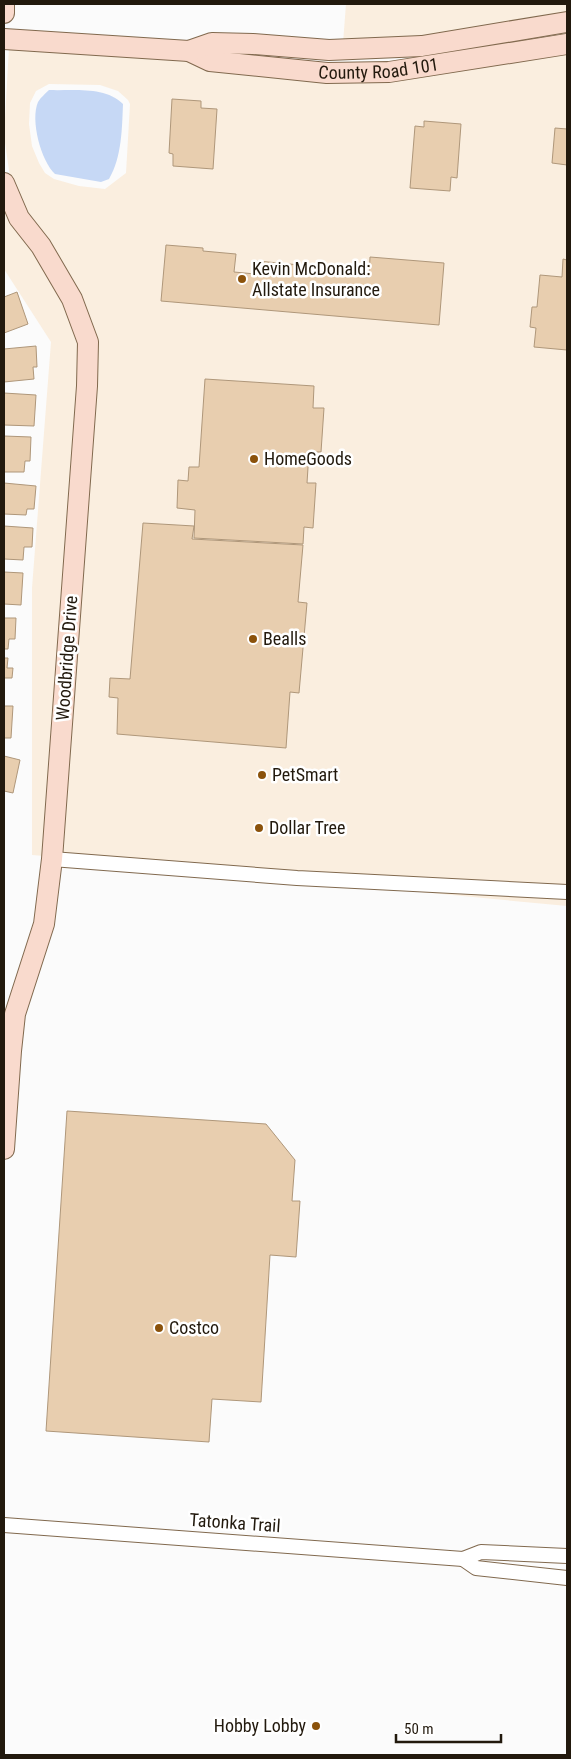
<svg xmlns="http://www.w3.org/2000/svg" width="571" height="1759" font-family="'Roboto Condensed',sans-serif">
<rect width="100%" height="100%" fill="#fbfbfb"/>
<g fill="#faeedf" fill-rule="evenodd">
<path d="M346,4H567V14L420,39L343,43Z"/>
<path d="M9,47L184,58L326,80L567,51V906L61,858L96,342L26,215L10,177L4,136ZM49,84L100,85L118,91L128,100L130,104L126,173L105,189L79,186L54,179L45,173L39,163L32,146L29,124L30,103L36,91Z"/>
<path d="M4,203L34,250L65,301L79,342V385L44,856L32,855V588L51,342L4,269Z"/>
</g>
<path fill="#c6d8f5" d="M49,90C73,91 105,86 123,104C122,128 122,157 109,179L101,182L55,174C41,161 30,120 38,102C41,97 45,94 49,90Z"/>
<g fill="#e8ceaf" stroke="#af977a">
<path d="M172,99L201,101V108L217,109L213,169L173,166V154L169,153Z"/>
<path d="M424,121L461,124L457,178L451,177L450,191L410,188L415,126L424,127Z"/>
<path d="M555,128L567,129V165L552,163Z"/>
<path d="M166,245L203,248V251L236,254L234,272L255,274L257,261L311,266V272L369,277L370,257L444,263L439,325L161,301Z"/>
<path d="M563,259L567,260V350L534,347L536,328L530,327L532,307H537L540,275L562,277Z"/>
<path d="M17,292L28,324L4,333V297Z"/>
<path d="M36,346L37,367H33L34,379L4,382V349Z"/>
<path d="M205,379L314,386L313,408H324L321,452H309L307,483H316L313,528L304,527L303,544L194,538L195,510L177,508L178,480L188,481L189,467H199Z"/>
<path d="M4,393L36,395L34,426L4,425Z"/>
<path d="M4,436L31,437L30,461H25L24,472H4Z"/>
<path d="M4,483L36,486L34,509H27L26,515L4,514Z"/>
<path d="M143,523L194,526L192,539L303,545L298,602L307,603L299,693L290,692L286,748L117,734L118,698L109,697L110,678L130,679Z"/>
<path d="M4,526L33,528L32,547H24L23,560L4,559Z"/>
<path d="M4,572L23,573L21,605L4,604Z"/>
<path d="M4,618H16L15,639H9L8,649H4Z"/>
<path d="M4,658H8L7,668H13L12,678H4V680Z"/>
<path d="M4,706H13L11,738H4Z"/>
<path d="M4,756L20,760L13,793L4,791Z"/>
<path d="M67,1111L266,1124L295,1160L292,1201H300L296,1257L270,1255L261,1402L212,1399L209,1442L46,1431Z"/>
</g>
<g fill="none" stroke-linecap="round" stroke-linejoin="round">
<g stroke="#81694e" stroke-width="16">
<g id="street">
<path d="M52,859L297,878L567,892"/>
<path d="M4,1525L463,1559L481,1552L567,1556"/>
<path d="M463,1559L476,1568L567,1578"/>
</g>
</g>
<g stroke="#81694e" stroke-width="22">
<g id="secondary">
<path d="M4,13V4"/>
<path id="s1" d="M4,39L189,51L210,61L327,73L389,72L567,44"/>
<path d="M189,51L212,43L253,44L329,50L422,46L567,22"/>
<path d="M4,183L19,218L41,246L72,299L88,342L87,386L52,859L44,924L15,1014L11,1051L4,1149"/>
</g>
</g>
<use href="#street" stroke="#fff" stroke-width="14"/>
<use href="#secondary" stroke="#f9dacd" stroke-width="20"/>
</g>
<g fill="#8b520b" stroke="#fff" stroke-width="2">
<circle cx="242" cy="279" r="5"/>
<circle cx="254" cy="459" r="5"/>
<circle cx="253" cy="639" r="5"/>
<circle cx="262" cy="775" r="5"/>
<circle cx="259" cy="828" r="5"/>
<circle cx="159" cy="1328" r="5"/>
<circle cx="316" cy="1726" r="5"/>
</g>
<g text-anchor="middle" stroke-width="5" stroke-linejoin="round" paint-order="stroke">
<g font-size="18" fill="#22190d" stroke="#fff">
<text dy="6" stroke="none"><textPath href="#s1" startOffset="378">County Road 101</textPath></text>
<text transform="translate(67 658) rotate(-86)" y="6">Woodbridge Drive</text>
<text transform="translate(235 1523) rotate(4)" y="6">Tatonka Trail</text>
</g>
<g font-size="18" fill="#22190d" stroke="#fff" text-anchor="start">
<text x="252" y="275">Kevin McDonald:<tspan x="252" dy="21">Allstate Insurance</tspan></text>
<text x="264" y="465">HomeGoods</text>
<text x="263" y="645">Bealls</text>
<text x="272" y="781">PetSmart</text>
<text x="269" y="834">Dollar Tree</text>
<text x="169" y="1334">Costco</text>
<text x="306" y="1732" text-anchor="end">Hobby Lobby</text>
</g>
</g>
<rect width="571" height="1759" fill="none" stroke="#22190d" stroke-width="10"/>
<path d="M396 1734v8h105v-8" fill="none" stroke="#22190d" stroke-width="2.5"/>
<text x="404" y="1734" font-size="15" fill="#22190d" stroke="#ffffff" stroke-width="4" paint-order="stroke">50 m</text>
</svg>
